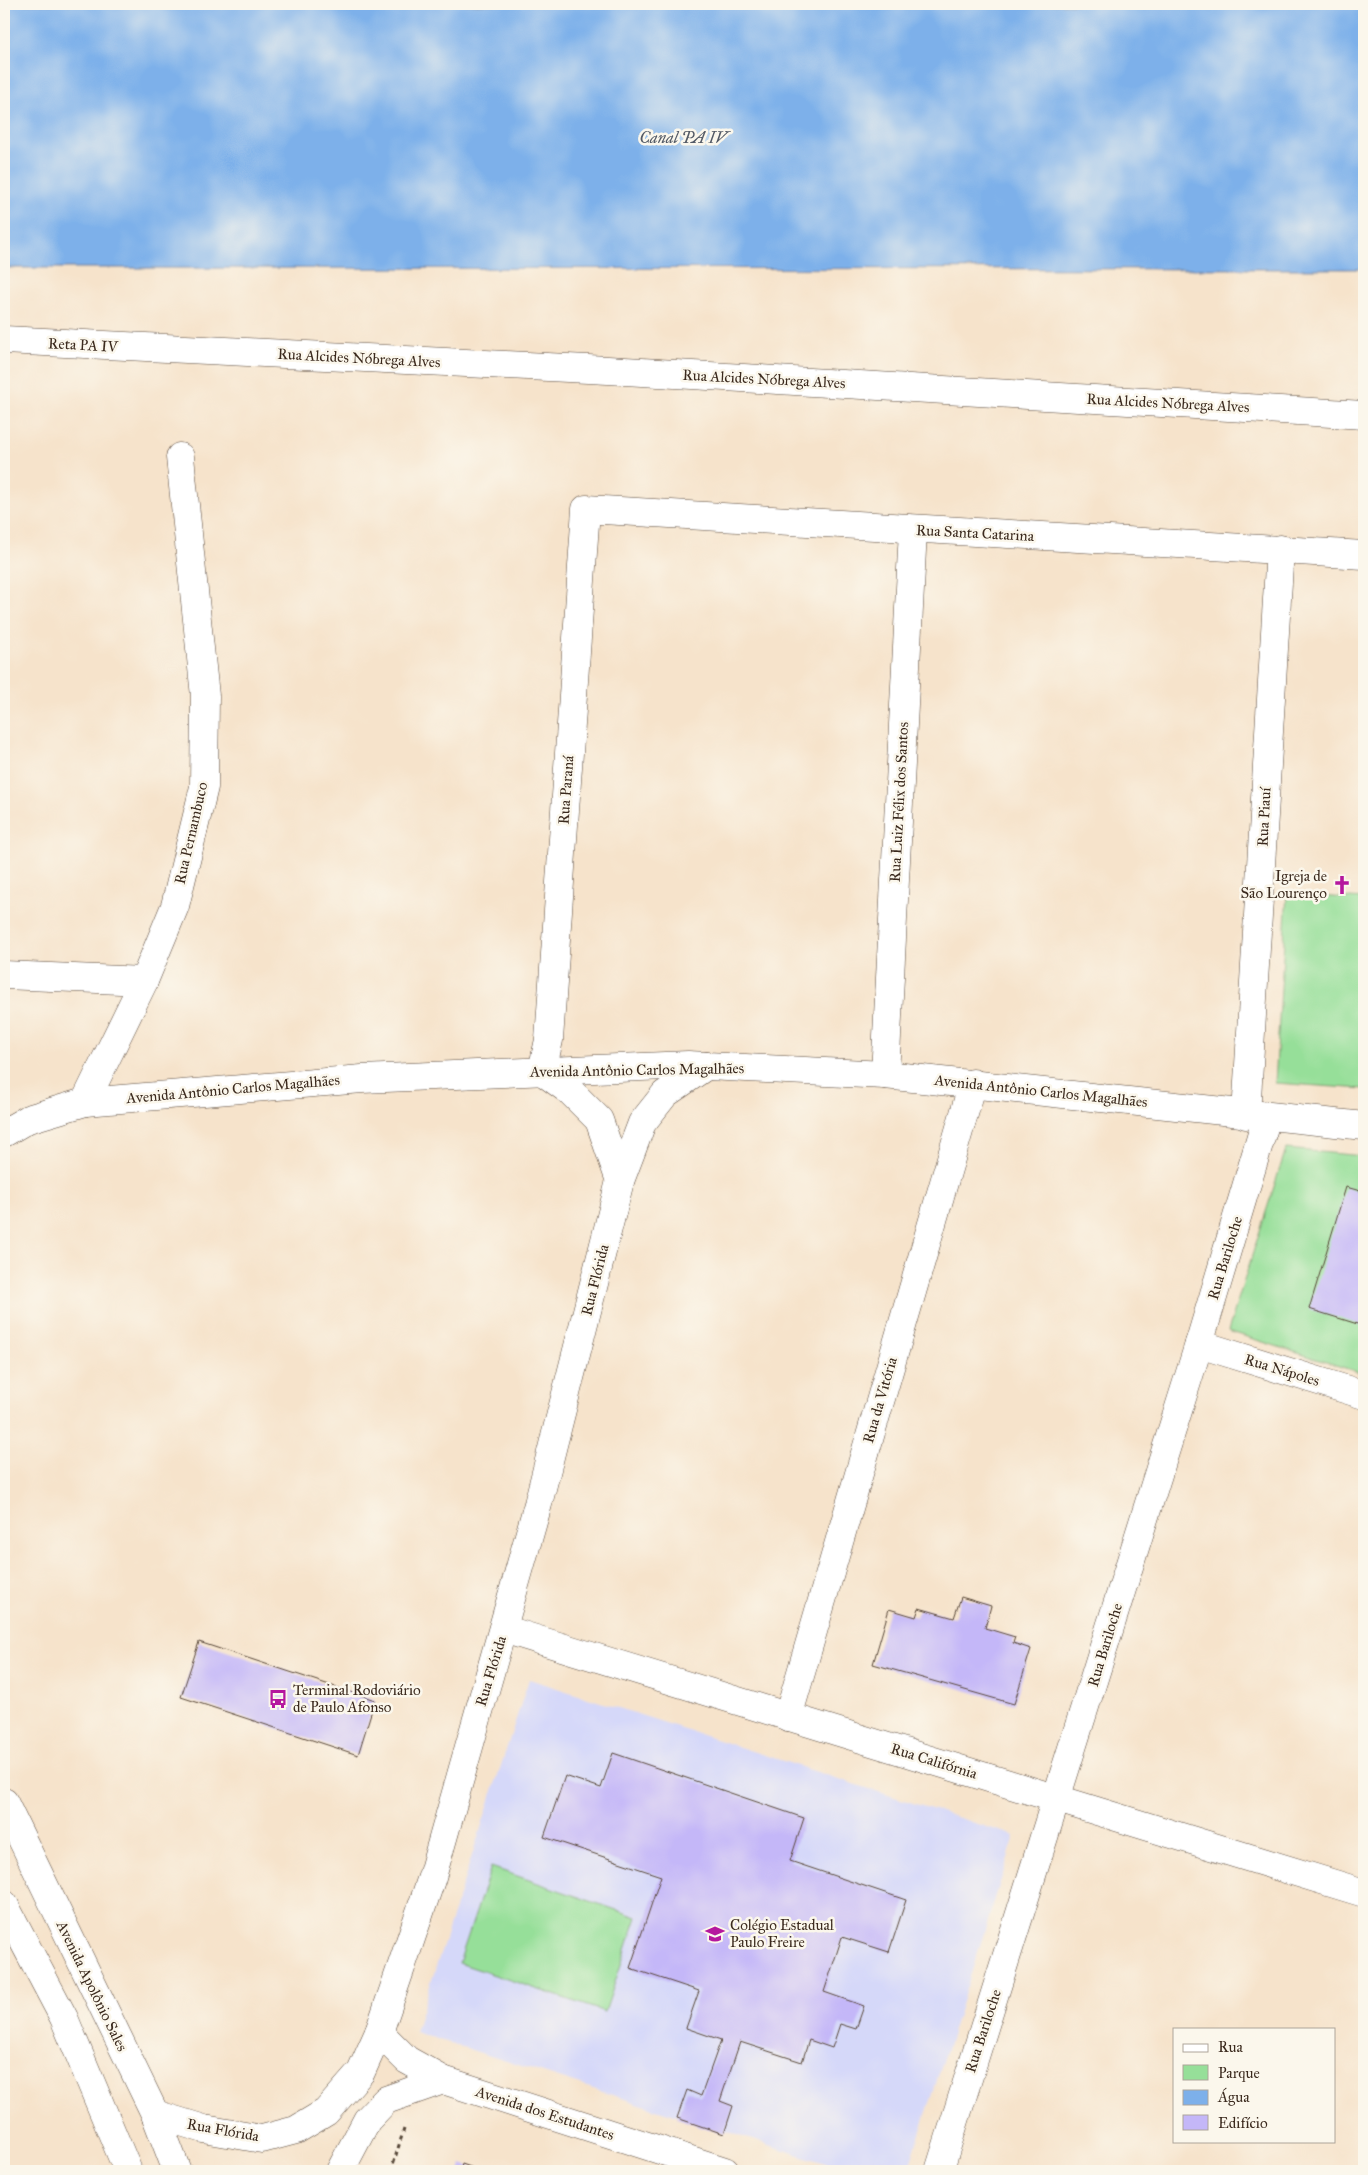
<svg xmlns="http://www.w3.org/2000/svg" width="1368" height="2175" font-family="'IM FELL Great Primer',serif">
<rect width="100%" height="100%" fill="#fbf7ec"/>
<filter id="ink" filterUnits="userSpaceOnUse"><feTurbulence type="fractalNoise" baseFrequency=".02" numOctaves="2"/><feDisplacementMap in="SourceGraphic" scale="10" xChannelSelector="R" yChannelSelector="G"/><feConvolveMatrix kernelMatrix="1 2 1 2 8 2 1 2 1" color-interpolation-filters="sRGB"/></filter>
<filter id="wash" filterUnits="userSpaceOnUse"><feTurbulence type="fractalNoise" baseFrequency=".0096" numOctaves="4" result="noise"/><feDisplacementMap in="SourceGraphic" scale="20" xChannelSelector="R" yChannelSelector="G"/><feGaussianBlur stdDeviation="1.12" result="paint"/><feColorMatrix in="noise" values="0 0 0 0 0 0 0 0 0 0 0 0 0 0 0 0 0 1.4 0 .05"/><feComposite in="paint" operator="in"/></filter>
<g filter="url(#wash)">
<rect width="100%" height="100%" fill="#f6e3cb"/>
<path fill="#d5d8f9" d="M529,1679L1015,1836L908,2171H850L415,2032Z"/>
<g fill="#96df99" stroke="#68845c">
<path d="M1287,894L1364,899V1089L1275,1083Z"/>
<path d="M1286,1149L1364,1156V1374L1228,1331Z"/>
<path d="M491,1867L637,1917L605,2012L459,1963Z"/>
</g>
<path fill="#7db0ea" stroke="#5c6d84" d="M4,4H1364V269L4,268Z"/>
<g id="blocks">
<g fill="#c4b7f8">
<path d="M1346,1187L1364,1192V1326L1309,1309Z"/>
<path d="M961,1597L991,1606L985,1628L1015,1637L1013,1643L1031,1649L1014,1704L873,1664L889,1609L916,1617L919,1608L954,1618Z"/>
<path d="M199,1642L375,1700L358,1755L181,1697Z"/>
<path d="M613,1753L804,1818L790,1861L906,1900L889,1952L842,1937L824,1992L864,2006L856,2029L840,2024L832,2048L809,2040L802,2062L740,2042L720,2101L733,2106L724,2134L677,2118L687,2090L701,2096L721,2040L686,2028L699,1991L630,1968L661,1876L544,1837L565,1776L601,1788Z"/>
<path d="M462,2164L482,2171H460Z"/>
</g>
</g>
</g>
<g filter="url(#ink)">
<use href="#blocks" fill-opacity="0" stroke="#574638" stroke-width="1"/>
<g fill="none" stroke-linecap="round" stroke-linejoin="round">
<g stroke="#574638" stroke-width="29">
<g id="minor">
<path d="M4,340L608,370L1364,415"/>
<path d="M4,975L144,981"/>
<path d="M542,1071L549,1040L586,509L1364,555"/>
<path d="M542,1071L571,1092L599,1120L620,1181"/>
<path d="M885,1075L913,530"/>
<path d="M85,1102L144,981L175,906L204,787L205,696L180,457"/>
<path d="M1246,1115L1280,549"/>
<path d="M4,1133L28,1119L85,1102L362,1079L688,1065L885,1075L1364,1126"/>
<path d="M1199,1344L1364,1395"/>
<path d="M503,1629L1364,1893"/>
<path d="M788,1717L973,1083"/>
<path d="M4,1802L155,2114L177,2171"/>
<path d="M4,1904L64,2018L128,2171"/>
<path d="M379,2032L407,2060L443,2080L725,2171"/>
<path d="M155,2114L204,2129L262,2139L296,2130L326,2112L361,2072L379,2032L432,1877L538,1504L620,1181L642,1123L665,1094L706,1066"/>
<path d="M340,2171L367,2120L386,2100L443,2080"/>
<path d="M939,2171L1199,1344L1267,1117"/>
</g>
</g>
<path stroke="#574638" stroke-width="3" stroke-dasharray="4 4" stroke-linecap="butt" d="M391,2171L404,2129"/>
<use href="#minor" stroke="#fff" stroke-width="28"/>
</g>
</g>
<defs>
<g id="church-bare" transform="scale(1.5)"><path d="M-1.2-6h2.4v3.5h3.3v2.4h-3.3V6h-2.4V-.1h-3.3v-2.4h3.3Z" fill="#b5179e" stroke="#fbf7ec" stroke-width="2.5" paint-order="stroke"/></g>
<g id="bus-bare" transform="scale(1.5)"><path d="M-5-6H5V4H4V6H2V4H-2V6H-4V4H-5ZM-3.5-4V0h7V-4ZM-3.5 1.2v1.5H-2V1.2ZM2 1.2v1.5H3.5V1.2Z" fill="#b5179e" stroke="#fbf7ec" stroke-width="2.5" paint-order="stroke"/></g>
<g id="school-bare" transform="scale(1.5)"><path d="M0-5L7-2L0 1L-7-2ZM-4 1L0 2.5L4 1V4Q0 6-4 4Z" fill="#b5179e" stroke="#fbf7ec" stroke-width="2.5" paint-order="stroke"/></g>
</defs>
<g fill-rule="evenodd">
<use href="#church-bare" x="1342" y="885"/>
<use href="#bus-bare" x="278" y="1699"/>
<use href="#school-bare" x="715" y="1934"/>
</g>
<g text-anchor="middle" stroke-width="5" stroke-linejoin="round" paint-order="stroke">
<g font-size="15" fill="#3b2a1e" stroke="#fbf7ec">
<text transform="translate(83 345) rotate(3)" y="5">Reta PA IV</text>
<text transform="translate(359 358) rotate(3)" y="5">Rua Alcides Nóbrega Alves</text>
<text transform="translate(764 379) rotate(3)" y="5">Rua Alcides Nóbrega Alves</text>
<text transform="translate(1168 403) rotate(3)" y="5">Rua Alcides Nóbrega Alves</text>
<text transform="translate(975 533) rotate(3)" y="5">Rua Santa Catarina</text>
<text transform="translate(566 790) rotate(-86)" y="5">Rua Paraná</text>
<text transform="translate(899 802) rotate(-87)" y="5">Rua Luiz Félix dos Santos</text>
<text transform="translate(1264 817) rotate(-87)" y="5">Rua Piauí</text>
<text transform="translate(191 833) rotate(-77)" y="5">Rua Pernambuco</text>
<text transform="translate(637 1070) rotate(-1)" y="5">Avenida Antônio Carlos Magalhães</text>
<text transform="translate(233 1089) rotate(-5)" y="5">Avenida Antônio Carlos Magalhães</text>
<text transform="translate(1041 1091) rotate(6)" y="5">Avenida Antônio Carlos Magalhães</text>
<text transform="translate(1225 1258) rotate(-73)" y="5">Rua Bariloche</text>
<text transform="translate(595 1280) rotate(-76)" y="5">Rua Flórida</text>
<text transform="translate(1282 1370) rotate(17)" y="5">Rua Nápoles</text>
<text transform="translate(880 1400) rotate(-74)" y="5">Rua da Vitória</text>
<text transform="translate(1105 1645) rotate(-73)" y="5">Rua Bariloche</text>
<text transform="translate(491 1671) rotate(-73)" y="5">Rua Flórida</text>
<text transform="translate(934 1761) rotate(17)" y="5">Rua Califórnia</text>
<text transform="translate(92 1986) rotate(64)" y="5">Avenida Apolônio Sales</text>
<text transform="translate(983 2031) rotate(-72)" y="5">Rua Bariloche</text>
<text transform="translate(545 2113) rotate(18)" y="5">Avenida dos Estudantes</text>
<text transform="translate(223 2130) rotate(10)" y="5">Rua Flórida</text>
</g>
<g font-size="15" fill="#3b2a1e" stroke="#fbf7ec" text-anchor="start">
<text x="1327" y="881" text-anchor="end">Igreja de<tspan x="1327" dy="17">São Lourenço</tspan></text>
<text x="293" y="1695">Terminal Rodoviário<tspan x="293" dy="17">de Paulo Afonso</tspan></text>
<text x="730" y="1930">Colégio Estadual<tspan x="730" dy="17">Paulo Freire</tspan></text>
</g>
<g font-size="16" font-style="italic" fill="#525965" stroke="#fbf7ec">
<text x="684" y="143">Canal PA IV</text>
</g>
</g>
<rect width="1368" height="2175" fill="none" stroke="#fbf7ec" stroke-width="20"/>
<rect x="1173" y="2028" width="162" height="115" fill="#fbf7ec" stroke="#aea59a"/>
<rect x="1183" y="2044" width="25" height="8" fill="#ffffff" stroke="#aea59a"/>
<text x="1218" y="2052" font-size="15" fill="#3b2a1e">Rua</text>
<rect x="1183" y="2065" width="25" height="15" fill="#96df99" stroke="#aea59a"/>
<text x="1218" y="2078" font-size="15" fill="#3b2a1e">Parque</text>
<rect x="1183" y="2090" width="25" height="15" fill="#7db0ea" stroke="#aea59a"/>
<text x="1218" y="2102" font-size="15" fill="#3b2a1e">Água</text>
<rect x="1183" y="2115" width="25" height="15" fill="#c4b7f8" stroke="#aea59a"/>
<text x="1218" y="2128" font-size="15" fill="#3b2a1e">Edifício</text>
</svg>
